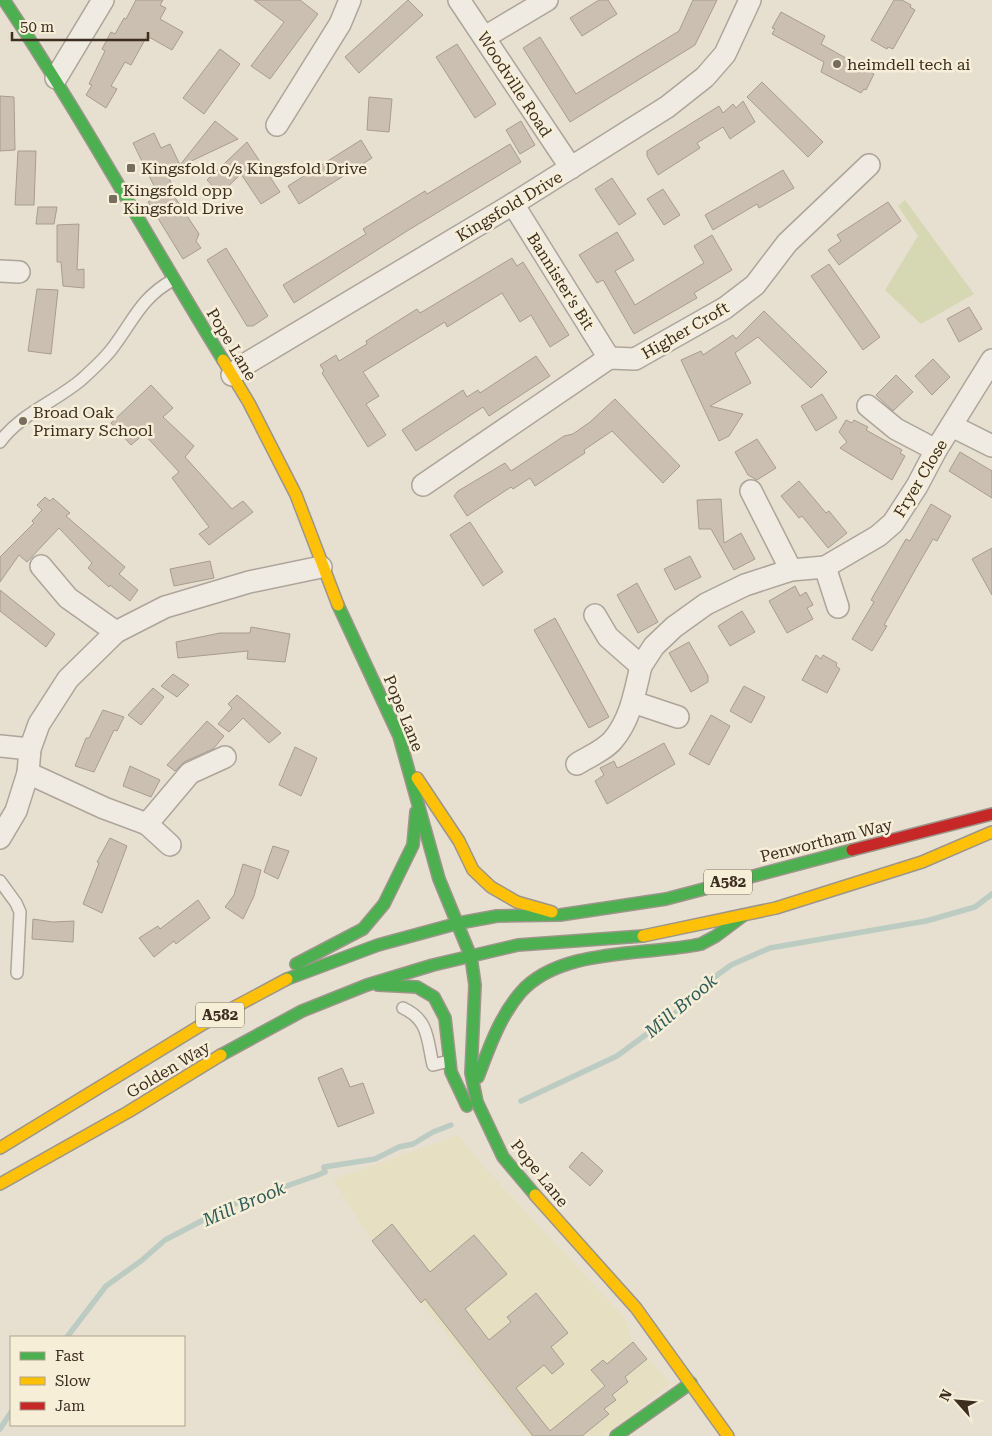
<svg xmlns="http://www.w3.org/2000/svg" width="992" height="1436" font-family="'Roboto Serif',serif">
<rect width="100%" height="100%" fill="#e7e0d1"/>
<path fill="#e6dfc2" d="M458,1135L487,1170L624,1317L634,1344L671,1383L605,1436H528L372,1241L333,1180Z"/>
<path fill="#d6d7b3" d="M905,200L974,294L921,324L885,290L918,236L898,206Z"/>
<g fill="none" stroke-linecap="round" stroke-linejoin="round">
<g stroke="#bcccc2" stroke-width="5.5">
<path d="M521,1101L617,1056L682,1008L691,998L690,995L731,965L770,948L926,921L975,907L992,894"/>
<path d="M67,1337L106,1286L141,1261L165,1240L232,1205L318,1175L325,1172L324,1167L375,1159L399,1147L413,1144L433,1132L451,1125"/>
<path d="M0,1429L11,1412"/>
</g>
</g>
<g fill="#cbbfb2" stroke="#a89c90">
<path d="M136,0H163L160,5L166,8L160,19L183,32L172,50L147,36L131,65L125,62L111,86L117,89L106,108L86,95L92,85L89,84L105,51L102,49L111,32L115,34L124,18L126,19Z"/>
<path d="M254,0H300L318,14L270,79L251,66L284,22Z"/>
<path d="M408,0L423,15L359,73L345,57Z"/>
<path d="M599,0H608L617,14L582,36L570,18Z"/>
<path d="M693,0H717L695,45L570,122L523,48L540,37L576,94L679,31Z"/>
<path d="M894,0H902L911,5L910,7L915,10L893,49L888,47L887,49L871,40Z"/>
<path d="M781,12L825,36L821,44L874,74L866,90L864,89L861,93L821,72L824,62L772,34L775,29L772,28Z"/>
<path d="M457,44L496,104L475,118L436,57Z"/>
<path d="M220,49L240,64L204,114L183,98Z"/>
<path d="M762,82L823,142L808,157L747,97Z"/>
<path d="M0,96L14,97L15,150L0,151Z"/>
<path d="M369,97L392,99L389,132L367,130Z"/>
<path d="M743,101L755,122L730,139L723,127L697,143L700,148L658,175L647,156V151L719,106L723,113L733,104L736,108Z"/>
<path d="M215,121L238,139L166,173L174,188L170,190L199,234L196,241L201,248L183,259L148,202L159,196L133,143L154,133L161,148L170,144L180,165Z"/>
<path d="M521,121L535,145L520,154L506,130Z"/>
<path d="M361,140L372,158L299,204L288,186Z"/>
<path d="M247,142L280,192L261,204L241,174L220,194L207,180Z"/>
<path d="M510,144L521,162L407,231L294,303L283,285L366,234L363,229L425,191L427,194Z"/>
<path d="M18,151H36L34,205H15Z"/>
<path d="M783,170L794,188L759,208L757,204L713,230L705,215Z"/>
<path d="M612,178L636,214L619,225L595,189Z"/>
<path d="M663,189L680,215L664,225L647,199Z"/>
<path d="M888,202L901,221L839,265L828,250L841,241L837,235Z"/>
<path d="M38,207H57L54,224H36Z"/>
<path d="M79,224L77,270L84,269V288L63,286L61,262H57V225Z"/>
<path d="M617,232L634,260L615,271L635,305L704,263L694,246L712,235L732,270L694,293L697,298L634,334L603,280L597,283L579,255Z"/>
<path d="M226,248L268,316L253,326H247L207,260Z"/>
<path d="M512,258L517,266L523,262L569,335L550,347L531,315L520,322L502,293L447,327L445,322L363,372L379,396L366,404L386,435L368,447L322,373L324,371L320,365L336,355L339,361L367,344L366,341L417,309L420,313Z"/>
<path d="M829,264L880,337L863,350L811,276Z"/>
<path d="M37,289L58,290L51,354L28,351Z"/>
<path d="M969,307L982,329L959,342L947,319Z"/>
<path d="M764,311L827,372L811,388L758,337L735,353L751,383L710,406L743,414L729,436L719,441L681,360L701,351L703,355L733,335L736,339Z"/>
<path d="M536,356L550,376L489,416L483,407L416,451L402,430L463,390L467,397L478,390L480,393Z"/>
<path d="M933,359L950,377L932,395L915,376Z"/>
<path d="M896,375L913,392L893,411L876,395Z"/>
<path d="M151,385L173,408L163,417L194,446L185,457L232,509L243,501L253,512L209,545L199,534L209,527L172,478L179,472L144,434L131,445L111,423Z"/>
<path d="M822,394L837,418L816,431L801,406Z"/>
<path d="M615,399L680,466L663,483L612,431L584,450L585,453L535,486L530,478L513,489L511,487L467,516L454,496L458,491L505,463L511,471L564,436L573,434L590,422Z"/>
<path d="M846,420L852,423L854,420L868,427L866,430L902,450L900,453L905,456L892,480L840,448L847,442L839,432Z"/>
<path d="M757,439L776,468L757,480L748,475L735,452Z"/>
<path d="M960,452L992,471V498L949,471Z"/>
<path d="M799,481L826,513L829,511L847,533L828,548L802,516L799,518L781,496Z"/>
<path d="M45,497L50,501L53,498L70,513L66,516L125,567L119,574L138,590L130,601L110,585L109,587L88,568L92,563L59,528L27,562L19,555L0,582V557L34,523L32,521L42,510L37,505Z"/>
<path d="M721,499L724,543L741,533L755,559L734,570L711,529H699L697,500Z"/>
<path d="M931,504L951,516L937,541L933,539L919,563L884,625L887,626L872,651L852,639L874,602L871,600L899,551L906,539L910,541Z"/>
<path d="M470,522L503,572L483,586L450,535Z"/>
<path d="M992,548V595L972,559Z"/>
<path d="M690,556L701,577L675,590L664,569Z"/>
<path d="M210,561L214,578L174,586L170,569Z"/>
<path d="M637,583L658,622L638,633L617,595Z"/>
<path d="M795,586L800,596L806,592L813,605L807,608L813,619L787,633L769,601Z"/>
<path d="M0,590L55,634L46,647L0,611Z"/>
<path d="M742,611L755,632L730,646L718,626Z"/>
<path d="M555,618L609,717L589,728L534,630Z"/>
<path d="M251,627L290,634L285,662L247,659L248,651L178,658L176,642L220,633H250Z"/>
<path d="M689,642L708,676V682L691,692L669,653Z"/>
<path d="M816,655L821,659L823,655L837,663L836,666L840,669L827,693L802,680Z"/>
<path d="M173,674L189,685L177,697L161,686Z"/>
<path d="M744,686L765,697L751,723L730,711Z"/>
<path d="M153,688L164,697L141,725L128,715Z"/>
<path d="M237,695L243,700L281,733L269,743L243,718L229,732L218,724L232,708L228,704Z"/>
<path d="M103,710L124,717L117,731L114,730L94,772L75,766L86,738H89Z"/>
<path d="M711,715L730,726L709,765L689,754Z"/>
<path d="M207,721L224,736L213,749L184,762L175,771L167,765Z"/>
<path d="M664,743L675,764L607,804L595,781L604,775L600,768L614,761L617,768L622,766Z"/>
<path d="M295,747L317,758L301,796L279,785Z"/>
<path d="M130,766L160,780L151,797L123,786Z"/>
<path d="M110,838L127,846L102,913L83,904L99,863L97,862Z"/>
<path d="M273,846L289,851L278,879L264,872Z"/>
<path d="M243,864L261,870L254,896L243,919L225,907L234,895Z"/>
<path d="M198,900L210,918L176,944L174,941L154,957L139,938L158,926L160,929Z"/>
<path d="M33,919L53,922L74,921L73,942L32,939Z"/>
<path d="M342,1068L350,1087L363,1083L374,1113L338,1127L318,1078Z"/>
<path d="M582,1152L603,1171L590,1186L569,1167Z"/>
<path d="M392,1224L430,1272L474,1235L507,1274L465,1309L489,1340L511,1322L507,1317L536,1293L568,1333L551,1347L564,1364L552,1374L544,1365L516,1388L550,1431L605,1386L591,1370L603,1360L607,1364L633,1342L647,1359L625,1377L628,1382L612,1395L616,1400L604,1409L609,1414L582,1436H533L425,1299L421,1303L372,1241Z"/>
</g>
<g fill="none" stroke-linecap="round" stroke-linejoin="round">
<g stroke="#ada599" stroke-width="14">
<g id="lane">
<path d="M0,442C20,414 55,402 81,380C91,371 103,360 111,350C133,322 140,298 173,280"/>
<path d="M0,881L16,903L20,912L17,973"/>
<path d="M403,1008C429,1020 427,1039 433,1065L449,1061"/>
</g>
</g>
<g stroke="#ada599" stroke-width="24">
<g id="street">
<path d="M459,0L571,168"/>
<path d="M485,37L547,0"/>
<path d="M56,78L103,0"/>
<path d="M277,125L340,24L350,0"/>
<path d="M513,204L609,358"/>
<path d="M0,271L19,272"/>
<path d="M232,375L244,365L513,204L667,107L705,77L725,54L750,0"/>
<path d="M868,406L896,429L936,450"/>
<path d="M952,426L992,446"/>
<path d="M423,485L609,358L635,359L725,308L755,285L787,243L869,165"/>
<path d="M751,491L791,570"/>
<path d="M41,566L68,598L116,632"/>
<path d="M825,567L838,607"/>
<path d="M595,615L608,637L641,666L654,646L674,627L706,604L745,585L791,570L825,567L878,536L893,523L917,486L936,450L992,360"/>
<path d="M633,702L678,717"/>
<path d="M0,746L30,749"/>
<path d="M577,764C588,757 605,750 613,740C631,719 635,691 641,666"/>
<path d="M28,773L104,808L147,824L190,773L225,757"/>
<path d="M147,824L170,845"/>
<path d="M0,838L16,811L28,773L30,749L39,724L68,679L116,632L165,607L249,582L321,567"/>
</g>
</g>
<g stroke="#9c958a" stroke-width="14">
<g id="fast">
<path d="M4,0C82,117 149,240 223,360"/>
<path d="M338,605L399,736L439,879L471,957L475,985L471,1073L477,1102L503,1157L535,1195"/>
<path d="M296,964L363,929L384,904L413,845L416,812"/>
<path d="M287,979L378,945L459,923L497,916L560,915L666,899L852,850"/>
<path d="M378,985L417,987L434,997L445,1018L451,1072L467,1106"/>
<path d="M221,1055L302,1011L367,985L433,965L518,945L643,936"/>
<path d="M478,1077C489,1048 500,1016 521,992C561,947 646,956 701,944L716,936L744,915"/>
<path d="M616,1436L691,1383"/>
</g>
</g>
<g stroke="#9c958a" stroke-width="14">
<g id="slow">
<path d="M223,360L249,403L296,495L338,605"/>
<path d="M417,778L459,841L473,870L491,887L517,902L552,912"/>
<path d="M643,936L776,908L922,862L992,832"/>
<path d="M0,1148L203,1024L287,979"/>
<path d="M0,1184L128,1112L221,1055"/>
<path d="M535,1195L636,1308L728,1436"/>
</g>
</g>
<g stroke="#9c958a" stroke-width="14">
<path id="jam" d="M852,850L992,814"/>
</g>
<use href="#lane" stroke="#efebe3" stroke-width="11"/>
<use href="#street" stroke="#efebe3" stroke-width="21"/>
<use href="#fast" stroke="#4caf50" stroke-width="11"/>
<use href="#slow" stroke="#ffc107" stroke-width="11"/>
<use href="#jam" stroke="#c62828" stroke-width="11"/>
</g>
<g fill="#786c5e" stroke="#f7eed8" stroke-width="2">
<circle cx="837" cy="64" r="5"/>
<rect x="126" y="163" width="10" height="10" rx="2.5"/>
<rect x="108" y="194" width="10" height="10" rx="2.5"/>
<circle cx="23" cy="421" r="5"/>
</g>
<g text-anchor="middle" stroke-width="5" stroke-linejoin="round" paint-order="stroke">
<g fill="#f7eed8" stroke="#756857" stroke-width="1">
<rect x="704" y="869.5" width="48" height="25" rx="4"/>
<rect x="196" y="1002.5" width="48" height="25" rx="4"/>
</g>
<g font-size="15" font-weight="bold" fill="#3d2e20">
<text x="728" y="887">A582</text>
<text x="220" y="1020">A582</text>
</g>
<g font-size="16" fill="#3d2e20" stroke="#f7eed8" text-anchor="start">
<text x="847" y="70">heimdell tech ai</text>
<text x="141" y="174">Kingsfold o/s Kingsfold Drive</text>
<text x="123" y="196">Kingsfold opp<tspan x="123" dy="18">Kingsfold Drive</tspan></text>
<text x="33" y="418">Broad Oak<tspan x="33" dy="18">Primary School</tspan></text>
</g>
<g font-size="16" fill="#3d2e20" stroke="#f7eed8">
<text transform="translate(515 84) rotate(57)" y="6">Woodville Road</text>
<text transform="translate(509 206) rotate(-31)" y="6">Kingsfold Drive</text>
<text transform="translate(561 281) rotate(58)" y="6">Bannister's Bit</text>
<text transform="translate(685 330) rotate(-30)" y="6">Higher Croft</text>
<text transform="translate(232 344) rotate(59)" y="6">Pope Lane</text>
<text transform="translate(920 478) rotate(-59)" y="6">Fryer Close</text>
<text transform="translate(404 713) rotate(68)" y="6">Pope Lane</text>
<text transform="translate(826 840) rotate(-14)" y="6">Penwortham Way</text>
<text transform="translate(168 1069) rotate(-31)" y="6">Golden Way</text>
<text transform="translate(540 1173) rotate(51)" y="6">Pope Lane</text>
</g>
<g font-size="18" font-style="italic" fill="#2f5d5a" stroke="#f7eed8">
<text transform="translate(681 1006) rotate(-40)" y="6">Mill Brook</text>
<text transform="translate(244 1204) rotate(-23)" y="6">Mill Brook</text>
</g>
</g>
<rect x="10" y="1336" width="175" height="90" fill="#f7eed8" stroke="#ada18e"/>
<rect x="20" y="1352" width="25" height="8" fill="#4caf50" stroke="#ada18e"/>
<text x="55" y="1361" font-size="15" fill="#3d2e20">Fast</text>
<rect x="20" y="1377" width="25" height="8" fill="#ffc107" stroke="#ada18e"/>
<text x="55" y="1386" font-size="15" fill="#3d2e20">Slow</text>
<rect x="20" y="1402" width="25" height="8" fill="#c62828" stroke="#ada18e"/>
<text x="55" y="1411" font-size="15" fill="#3d2e20">Jam</text>
<g transform="translate(957 1401) rotate(297)" stroke="#f7eed8" stroke-width="4" paint-order="stroke">
<path d="M0-4L9 19L0 12L-9 19Z" fill="#3d2e20"/>
<text y="-8" font-size="14" font-weight="bold" text-anchor="middle" fill="#3d2e20">N</text>
</g>
<path d="M12 32v8h136v-8" fill="none" stroke="#3d2e20" stroke-width="2.5"/>
<text x="20" y="32" font-size="15" fill="#3d2e20" stroke="#f7eed8" stroke-width="4" paint-order="stroke">50 m</text>
</svg>
